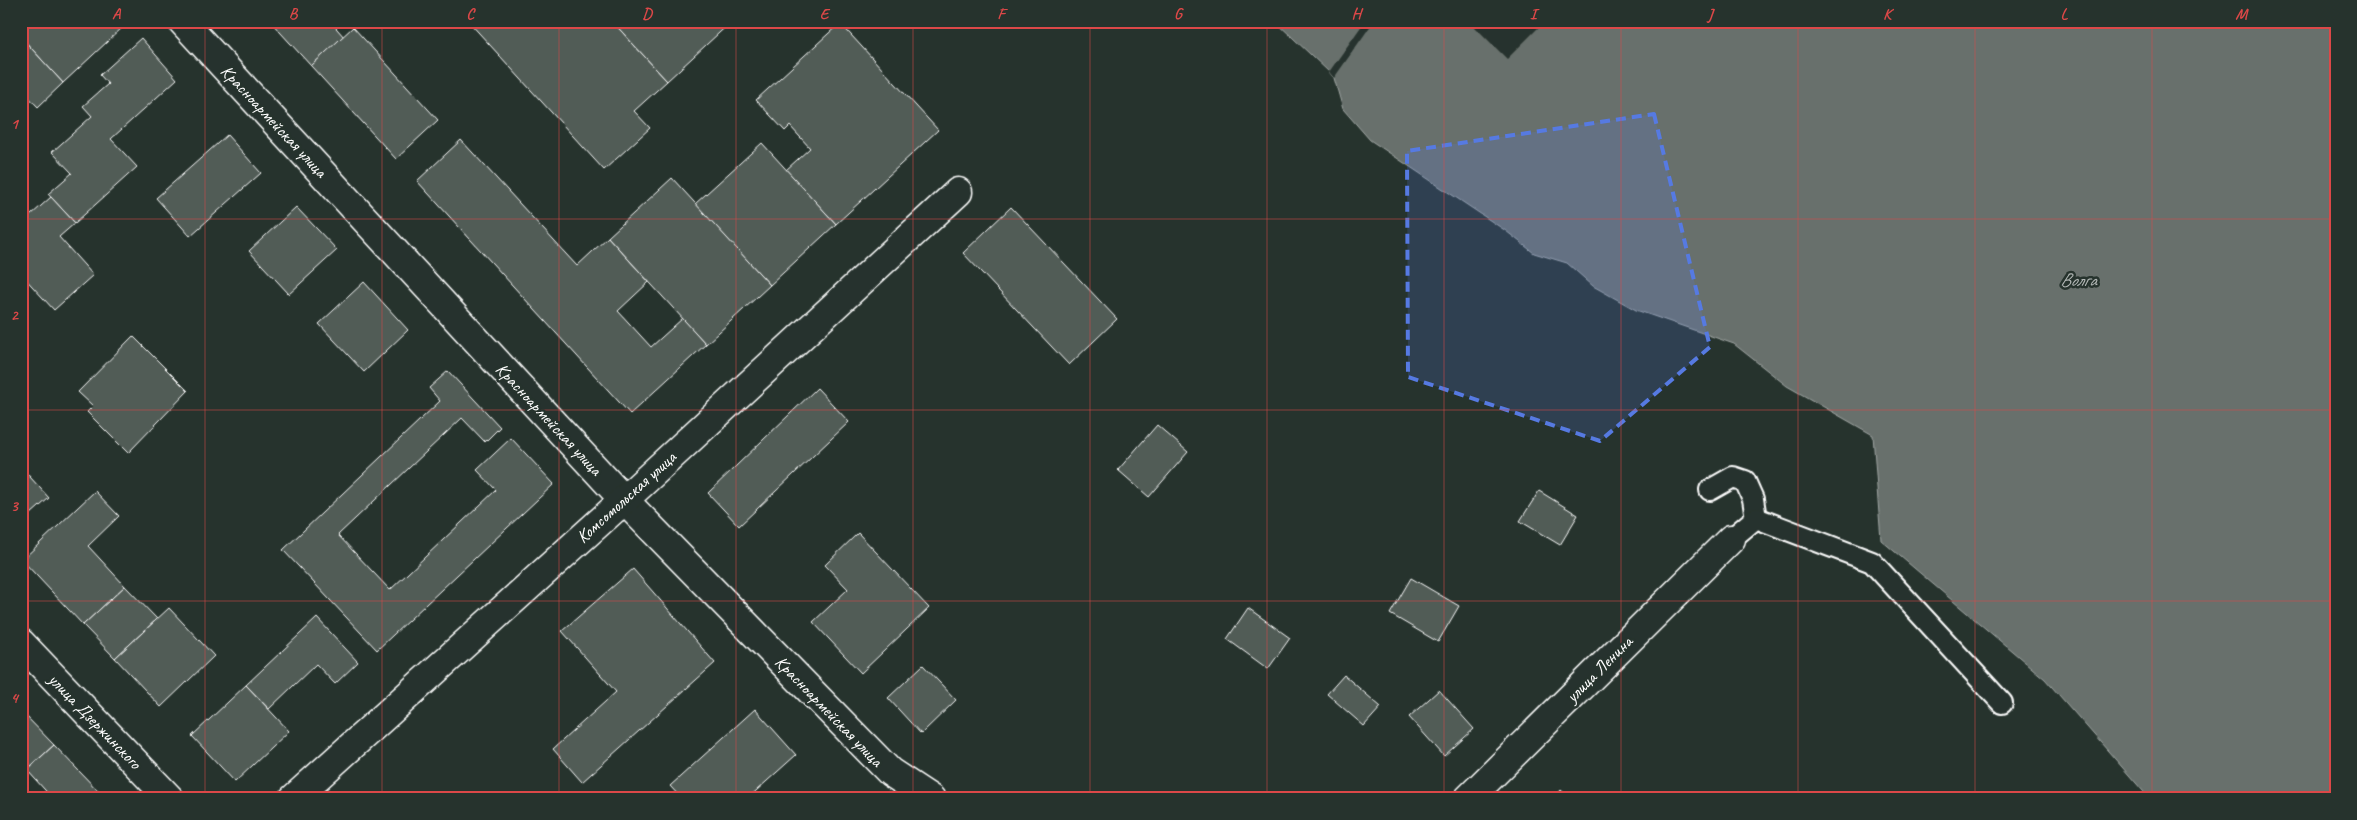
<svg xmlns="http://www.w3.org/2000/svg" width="2357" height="820" font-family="Caveat,sans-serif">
<rect width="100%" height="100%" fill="#26332d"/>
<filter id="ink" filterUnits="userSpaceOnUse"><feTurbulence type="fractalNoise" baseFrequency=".02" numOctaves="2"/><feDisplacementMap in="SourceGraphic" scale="10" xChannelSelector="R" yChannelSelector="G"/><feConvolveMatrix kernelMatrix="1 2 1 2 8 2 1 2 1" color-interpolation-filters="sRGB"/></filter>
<g filter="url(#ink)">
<path fill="#67706c" stroke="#a4a9a7" d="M1275,21H2336V799H2150L2045,679L1881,540L1873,435L1787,386L1734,344L1636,310L1593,286L1567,263L1534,253L1506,231L1370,140L1343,109L1334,78L1329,72Z"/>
<g fill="#26332d">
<path d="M1365,21H1374L1334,78L1329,72Z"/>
<path d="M1469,21H1533L1539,27L1507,59Z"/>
</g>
<g fill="#515c57" stroke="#fff">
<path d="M21,21H118L123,27L63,83L21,37Z"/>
<path d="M270,21H330L344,37L311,66Z"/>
<path d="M468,21H612L667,81L634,111L650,128L604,170Z"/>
<path d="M612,21H732L667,81Z"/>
<path d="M840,23L938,130L836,224L786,170L810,148L790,126L785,131L756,100Z"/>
<path d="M353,27L438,120L396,159L311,66Z"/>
<path d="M21,37L63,83L38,107L21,89Z"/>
<path d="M141,38L177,79L111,139L137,167L75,223L48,194L72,173L52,152L92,116L83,106L108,84L100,75Z"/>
<path d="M227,135L261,173L190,236L156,198Z"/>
<path d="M461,140L577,266L608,237L649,282L618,311L651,347L683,318L706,344L630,414L417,181Z"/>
<path d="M762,143L836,224L770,285L695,204Z"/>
<path d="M672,178L770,285L706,344L608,237Z"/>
<path d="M51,197L75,223L59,237L93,275L54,310L21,274V224Z"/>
<path d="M296,207L337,250L289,294L249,251Z"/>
<path d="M1011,207L1117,319L1069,365L963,253Z"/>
<path d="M364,282L408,330L364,372L319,324Z"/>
<path d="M133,336L188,391L128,453L87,412L93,406L78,392Z"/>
<path d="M448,371L500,427L485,442L462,418L338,535L390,590L496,490L477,470L511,438L554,484L377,650L283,550L440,401L429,388Z"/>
<path d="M817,388L849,422L739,526L708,493Z"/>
<path d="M1157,425L1188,452L1149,497L1118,470Z"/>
<path d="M21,467L49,498L21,523Z"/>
<path d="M95,491L119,516L88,546L125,586L83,625L22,560Z"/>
<path d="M1539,491L1578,515L1560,545L1520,521Z"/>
<path d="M858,533L929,608L861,673L813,622L848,589L825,565Z"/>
<path d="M633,569L715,663L582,782L553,749L616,692L562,631Z"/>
<path d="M1411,578L1459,606L1438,642L1390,614Z"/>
<path d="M125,586L157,619L115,658L83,625Z"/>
<path d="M169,608L214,656L161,707L115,658Z"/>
<path d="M1248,608L1290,638L1268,669L1227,639Z"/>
<path d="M317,618L358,662L335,684L316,664L269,709L246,685Z"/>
<path d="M923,665L956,700L921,734L888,698Z"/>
<path d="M1344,675L1381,707L1364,726L1327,694Z"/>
<path d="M246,685L289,731L235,782L192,736Z"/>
<path d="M1439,690L1474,729L1444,756L1409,717Z"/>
<path d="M755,709L796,755L747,799H682L670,786Z"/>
<path d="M22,712L54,745L21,775V713Z"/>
<path d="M54,745L103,796L100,799H53L27,770Z"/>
<path d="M1561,790L1571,799H1553Z"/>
</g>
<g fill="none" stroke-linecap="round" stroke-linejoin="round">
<g stroke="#fff" stroke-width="24">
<g id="service">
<path d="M1710,490L1733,477L1745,481L1753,499L1756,518"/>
<path d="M1731,539L1756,518L1872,562L2002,703"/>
</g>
</g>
<g stroke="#fff" stroke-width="31">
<g id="minor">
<path d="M182,21L624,500L890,772L931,799"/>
<path d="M21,643L170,799"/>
<path d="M293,799L624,500L958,192"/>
<path d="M1468,799L1731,539"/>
</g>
</g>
<use href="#service" stroke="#26332d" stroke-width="20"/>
<use href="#minor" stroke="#26332d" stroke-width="28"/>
</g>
</g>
<path fill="#567ae2" fill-opacity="0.2" stroke="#567ae2" stroke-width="4" stroke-dasharray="10 6" stroke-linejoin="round" d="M1654,114L1710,347L1600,441L1408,377L1407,151Z"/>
<path fill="none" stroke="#dc4848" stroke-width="1" stroke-opacity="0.55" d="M205,21V799M382,21V799M559,21V799M736,21V799M913,21V799M1090,21V799M1267,21V799M1444,21V799M1621,21V799M1798,21V799M1975,21V799M2152,21V799M21,219H2336M21,410H2336M21,601H2336"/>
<g text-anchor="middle" stroke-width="5" stroke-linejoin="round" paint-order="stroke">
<g font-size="18" fill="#fff" stroke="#26332d">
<text transform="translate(274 121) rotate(47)" y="6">Красноармейская улица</text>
<text transform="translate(549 419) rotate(47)" y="6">Красноармейская улица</text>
<text transform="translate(626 497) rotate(-42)" y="6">Комсомольская улица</text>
<text transform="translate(1599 669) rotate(-45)" y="6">улица Ленина</text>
<text transform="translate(829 711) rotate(46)" y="6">Красноармейская улица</text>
<text transform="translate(95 721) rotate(46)" y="6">улица Дзержинского</text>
</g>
<g font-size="19" font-style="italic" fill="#b3b8b6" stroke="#26332d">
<text x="2078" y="286">Волга</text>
</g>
</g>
<rect width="2357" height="820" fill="none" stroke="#26332d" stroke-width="55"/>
<rect x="28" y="28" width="2302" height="764" fill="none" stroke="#dc4848" stroke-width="2"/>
<g font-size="16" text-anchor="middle" font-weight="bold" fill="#dc4848">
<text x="116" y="19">A</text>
<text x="293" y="19">B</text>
<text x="470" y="19">C</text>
<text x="647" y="19">D</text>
<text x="824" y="19">E</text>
<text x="1001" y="19">F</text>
<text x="1178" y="19">G</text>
<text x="1356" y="19">H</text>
<text x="1533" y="19">I</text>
<text x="1710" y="19">J</text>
<text x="1887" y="19">K</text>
<text x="2064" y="19">L</text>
<text x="2241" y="19">M</text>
<text x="14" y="129">1</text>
<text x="14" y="320">2</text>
<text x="14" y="511">3</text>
<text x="14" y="703">4</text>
</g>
</svg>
